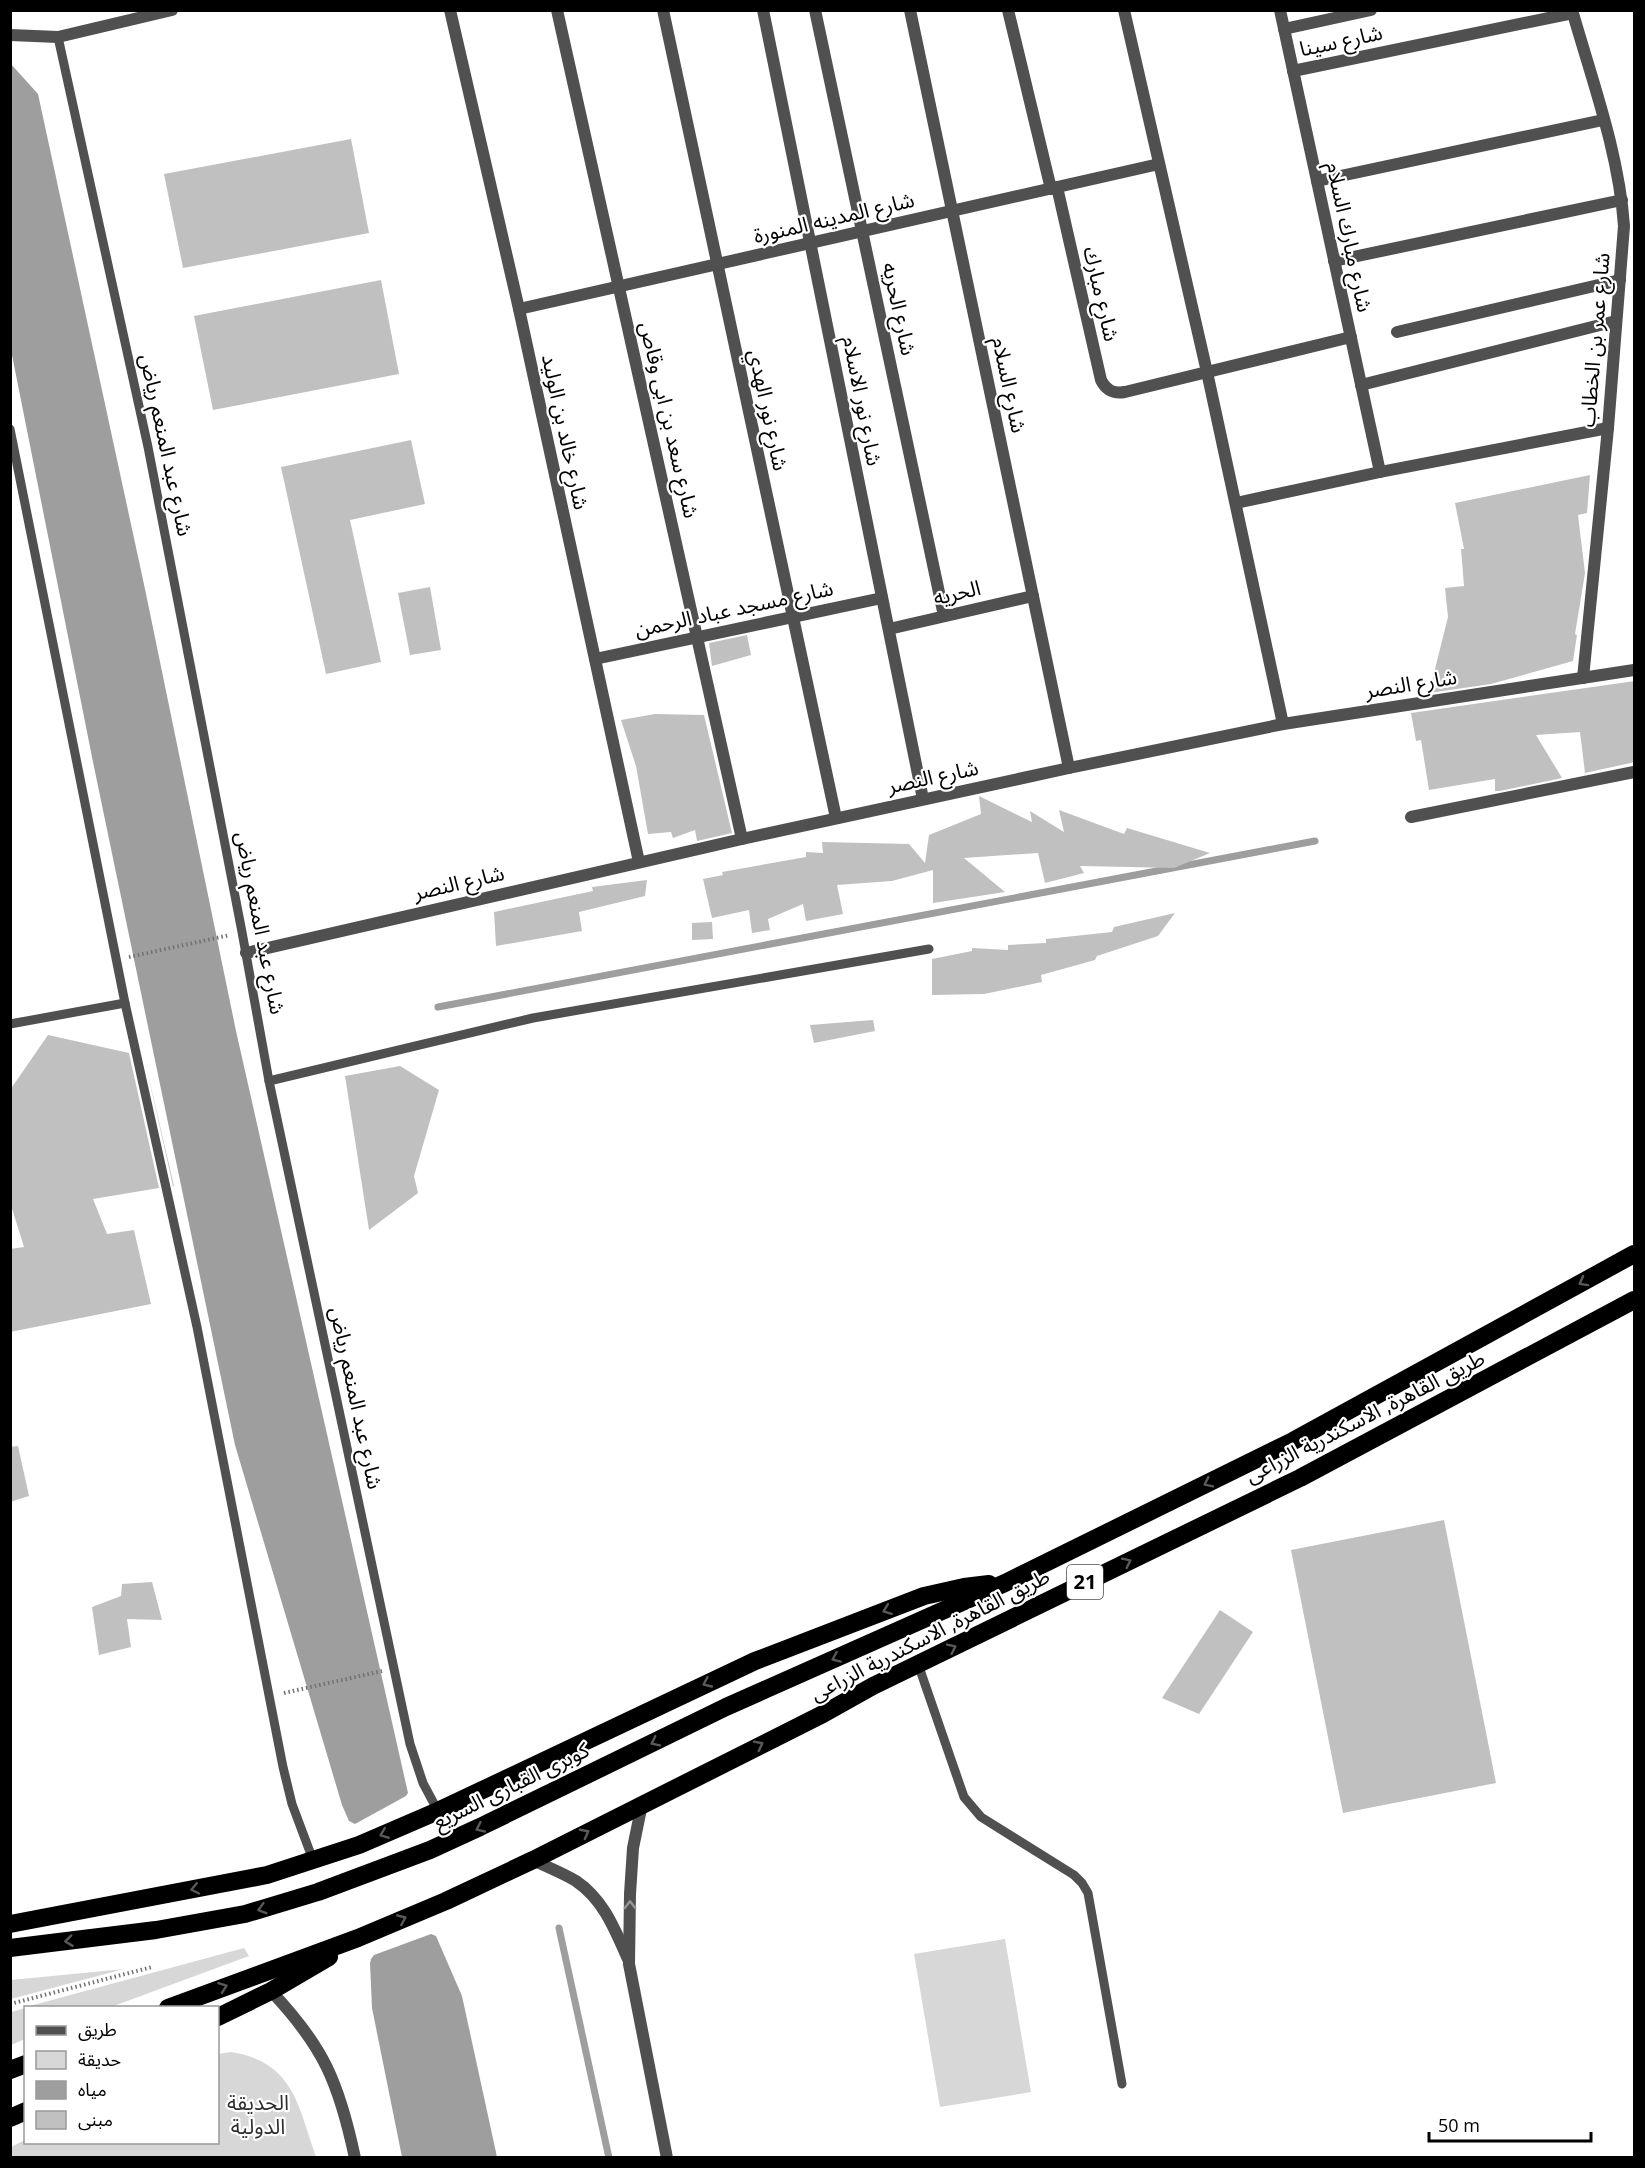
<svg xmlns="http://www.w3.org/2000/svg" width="1645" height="2168" font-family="'Open Sans','Noto Sans Arabic',sans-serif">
<rect width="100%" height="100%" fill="#fff"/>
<g fill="#d7d7d7">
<path d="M1005,1939L1031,2092L940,2107L914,1954Z"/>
<path d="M244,1948L249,1956L111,2007H26Z"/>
<path d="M124,1969L11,1999V1980Z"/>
<path d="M26,2008L25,2039L11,2045V2012Z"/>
<path d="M231,2052C294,2062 298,2106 316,2157H11V2147L25,2140L26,2142H218V2054Z"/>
</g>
<g fill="#9e9e9e">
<path d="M10,63L38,94L145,589L236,1031L408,1793L406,1796L355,1824L349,1821L342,1805L235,1445L93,762L11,350Z"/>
<path d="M431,1934L436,1936L462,1996L497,2157H402L372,2008L370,1963L371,1959L374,1955Z"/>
</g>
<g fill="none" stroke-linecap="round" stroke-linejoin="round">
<g stroke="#9e9e9e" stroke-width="7">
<path d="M438,1007L1315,841"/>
<path d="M559,1928L609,2158"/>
</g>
</g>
<g fill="#c0c0c0">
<path d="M351,139L369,233L183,268L164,174Z"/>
<path d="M381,280L399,374L213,410L194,316Z"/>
<path d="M411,440L425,504L350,520L381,662L326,674L281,467Z"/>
<path d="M1590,475L1587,513L1578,515L1585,573L1575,634L1577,635L1573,661L1491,684L1429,693L1448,617L1445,588L1464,586L1461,549H1464L1455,503Z"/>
<path d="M430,587L441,650L410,655L398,593Z"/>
<path d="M747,635L751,655L712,666L709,643Z"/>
<path d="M1635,681V762L1585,773L1580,732L1536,735L1562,778L1500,791H1495V779L1429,790L1421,740L1416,741L1411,713Z"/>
<path d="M655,714L704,715L732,833L697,841L695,830L673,838L671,832L648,834L636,766L621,720Z"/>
<path d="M979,796L1032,822L1030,811L1064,832L1059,810L1124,834L1127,828L1210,853L1174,868L1080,866L1084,873L1045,883L1038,853L964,858L1005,892L933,903V870L892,881L837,885L843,914L806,921L803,904L768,919L770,930L752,933L749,910L712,918L703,879L723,875L722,872L806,857V852L823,853L822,842L909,844L925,863L929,835L981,814Z"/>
<path d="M647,880L645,896L579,912L582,931L496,946L494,912L593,891L592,887Z"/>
<path d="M1175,913L1158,936L1097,956L1095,960L1041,975L1042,982L984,994L932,995V959L972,951V948L1008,950V945L1046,943V939L1112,932L1114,927Z"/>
<path d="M712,922L713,939L692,940V923Z"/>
<path d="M873,1020L875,1031L814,1043L810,1025Z"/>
<path d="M48,1035L129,1053L159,1188L93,1199L107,1234L134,1230L151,1304L10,1332V1249L24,1247L10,1202V1090Z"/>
<path d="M144,1057L174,1186H173Z"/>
<path d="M400,1066L439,1090L414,1176L418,1193L369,1230L345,1076Z"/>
<path d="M18,1446L29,1496L10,1502V1447Z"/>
<path d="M1444,1520L1496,1783L1343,1813L1291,1550Z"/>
<path d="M152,1582L162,1620L127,1619L131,1647L99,1655L92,1607L121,1596L122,1584Z"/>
<path d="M1220,1610L1253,1632L1199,1714L1162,1698Z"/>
</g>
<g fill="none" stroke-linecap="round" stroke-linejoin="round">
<g stroke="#727272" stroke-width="4" stroke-dasharray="1.5 3" stroke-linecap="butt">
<path d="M129,957L230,935"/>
<path d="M284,1693L382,1671"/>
<path d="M10,2004L152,1967"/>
</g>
<g stroke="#505050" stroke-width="9">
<path d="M58,37L148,447L242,932L269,1081L410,1744L423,1783L438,1811"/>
<path d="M10,429L125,1003L197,1327L283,1767L292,1804L313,1860"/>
<path d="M10,1024L125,1003"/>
<path d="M269,1081L533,1018L929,949"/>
<path d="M918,1664L964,1797L981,1817L1074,1875L1082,1883L1088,1893L1122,2084"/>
</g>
<g stroke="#505050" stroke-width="12">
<path d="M450,10L519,309L639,862"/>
<path d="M557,10L742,839"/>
<path d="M663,10L836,818"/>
<path d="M763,10L923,799"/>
<path d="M815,10L944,616"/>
<path d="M910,10L1069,768"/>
<path d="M1008,10L1051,189"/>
<path d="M1124,10L1207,372L1283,724"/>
<path d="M1280,10L1380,472"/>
<path d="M1572,10C1592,80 1619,153 1624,226L1608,428L1583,678"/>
<path d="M1284,29L1371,10"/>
<path d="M10,35L58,37L172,10"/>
<path d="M1293,71L1573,13"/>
<path d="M1317,181L1603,120"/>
<path d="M1057,187L1101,380C1106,390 1113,394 1125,392L1351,337"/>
<path d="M1334,261L1622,200"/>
<path d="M519,309L1159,164"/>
<path d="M1397,332L1620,280"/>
<path d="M1361,385L1616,321"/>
<path d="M1236,503L1380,472L1608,428"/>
<path d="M889,629L1033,596"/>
<path d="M595,659L882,598"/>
<path d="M1411,817L1634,772"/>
<path d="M246,953L742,839L1069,768L1283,724L1634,670"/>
<path d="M642,1804L633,1848L630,1894L629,1964L667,2158"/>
<path d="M533,1860C547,1867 563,1873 576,1881C604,1900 615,1930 628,1959"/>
<path d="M271,1991C324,2047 339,2083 355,2158"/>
</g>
<g stroke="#000" stroke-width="18">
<path d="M10,1924L267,1875L359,1845L438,1811L755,1661L924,1596L964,1587L989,1584"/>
<path d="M10,1948L156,1930L245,1914L318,1892L430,1850L480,1827L726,1707L1005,1583L1293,1441L1634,1254"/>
<path d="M168,2008L358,1938L446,1901L533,1860L823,1714L873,1686L1300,1478L1634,1300"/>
<path d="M218,2017L271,1991L329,1957"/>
<path d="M10,2070L26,2064"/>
<path d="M10,2118L26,2111"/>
</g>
</g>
<defs><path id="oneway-chevron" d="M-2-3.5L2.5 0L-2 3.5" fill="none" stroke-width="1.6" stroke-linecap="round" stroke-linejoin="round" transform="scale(1.5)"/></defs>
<g stroke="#595959">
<use href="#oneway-chevron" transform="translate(1583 1282) rotate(151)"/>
<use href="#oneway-chevron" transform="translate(1208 1483) rotate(154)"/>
<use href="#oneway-chevron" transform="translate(1127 1562) rotate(-26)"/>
<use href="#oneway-chevron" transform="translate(887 1610) rotate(159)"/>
<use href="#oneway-chevron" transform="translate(952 1648) rotate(-26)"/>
<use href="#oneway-chevron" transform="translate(836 1658) rotate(156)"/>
<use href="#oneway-chevron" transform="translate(707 1683) rotate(155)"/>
<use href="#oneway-chevron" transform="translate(655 1742) rotate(154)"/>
<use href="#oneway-chevron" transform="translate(759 1745) rotate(-27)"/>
<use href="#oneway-chevron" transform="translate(480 1828) rotate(155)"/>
<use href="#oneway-chevron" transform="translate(585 1833) rotate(-28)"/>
<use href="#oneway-chevron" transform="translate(384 1834) rotate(158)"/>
<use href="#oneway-chevron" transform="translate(195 1889) rotate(168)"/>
<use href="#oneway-chevron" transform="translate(262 1909) rotate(164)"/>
<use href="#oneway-chevron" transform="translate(402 1919) rotate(-23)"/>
<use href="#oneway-chevron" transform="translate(69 1941) rotate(173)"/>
<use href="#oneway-chevron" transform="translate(223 1987) rotate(-20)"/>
</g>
<use stroke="#969696" href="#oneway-chevron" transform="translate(630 1905) rotate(-90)"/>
<g text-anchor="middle" stroke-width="4.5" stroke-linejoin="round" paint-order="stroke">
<rect fill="#fff" stroke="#4c4c4c" stroke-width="1.5" x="1067" y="1565" width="36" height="34" rx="4.5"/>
<g font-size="20" font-weight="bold" fill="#000">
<text x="1085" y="1589">21</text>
</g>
<g font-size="21" fill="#000" stroke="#fff">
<text transform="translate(1341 41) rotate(-12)" y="7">شارع سينا</text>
<text transform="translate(834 218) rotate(-13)" y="7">شارع المدينه المنورة</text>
<text transform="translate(1349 237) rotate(78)" y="7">شارع مبارك السلام</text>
<text transform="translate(1101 294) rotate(77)" y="7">شارع مبارك</text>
<text transform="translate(899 309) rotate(78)" y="7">شارع الحريه</text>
<text transform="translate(1595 340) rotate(-85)" y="7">شارع عمر بن الخطاب</text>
<text transform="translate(1009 385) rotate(78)" y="7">شارع السلام</text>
<text transform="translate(862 401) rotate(79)" y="7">شارع نور الاسلام</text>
<text transform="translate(768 410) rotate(78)" y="7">شارع نور الهدي</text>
<text transform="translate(669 420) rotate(77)" y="7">شارع سعد بن ابى وقاص</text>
<text transform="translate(565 432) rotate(78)" y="7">شارع خالد بن الوليد</text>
<text transform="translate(166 445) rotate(78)" y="7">شارع عبد المنعم رياض</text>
<text transform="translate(957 593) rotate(-13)" y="7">الحريه</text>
<text transform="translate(734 609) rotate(-12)" y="7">شارع مسجد عباد الرحمن</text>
<text transform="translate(1411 684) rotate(-9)" y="7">شارع النصر</text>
<text transform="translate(933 777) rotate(-12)" y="7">شارع النصر</text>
<text transform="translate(459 883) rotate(-13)" y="7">شارع النصر</text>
<text transform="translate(260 923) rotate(79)" y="7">شارع عبد المنعم رياض</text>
<text transform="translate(356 1398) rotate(78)" y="7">شارع عبد المنعم رياض</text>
<text transform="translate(1365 1417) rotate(-27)" y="7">طريق القاهرة, الاسكندرية الزراعى</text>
<text transform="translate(930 1635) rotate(-27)" y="7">طريق القاهرة, الاسكندرية الزراعى</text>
<text transform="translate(511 1786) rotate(-26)" y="7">كوبرى القبارى السريع</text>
</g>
<g font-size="21" fill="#2e2e2e" stroke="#fff">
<text x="258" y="2110">الحديقة<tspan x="258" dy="24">الدولية</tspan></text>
</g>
</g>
<rect width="1645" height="2168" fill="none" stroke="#000000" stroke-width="24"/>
<rect x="24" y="2006" width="195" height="138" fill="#ffffff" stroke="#999999" stroke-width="1.5"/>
<rect x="36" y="2026" width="30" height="9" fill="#505050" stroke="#999999" stroke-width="1.5"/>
<text x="78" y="2036" font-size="18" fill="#000000">طريق</text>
<rect x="36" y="2051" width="30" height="18" fill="#d7d7d7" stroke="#999999" stroke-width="1.5"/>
<text x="78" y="2066" font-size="18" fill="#000000">حديقة</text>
<rect x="36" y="2081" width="30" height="18" fill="#9e9e9e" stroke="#999999" stroke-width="1.5"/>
<text x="78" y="2096" font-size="18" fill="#000000">مياه</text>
<rect x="36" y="2111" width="30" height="18" fill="#c0c0c0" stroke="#999999" stroke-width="1.5"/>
<text x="78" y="2126" font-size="18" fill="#000000">مبنى</text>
<path d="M1429 2132v9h162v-9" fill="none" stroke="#000000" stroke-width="3"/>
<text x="1438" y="2132" font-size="18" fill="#000000" stroke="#ffffff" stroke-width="4.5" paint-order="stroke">50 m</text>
</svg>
